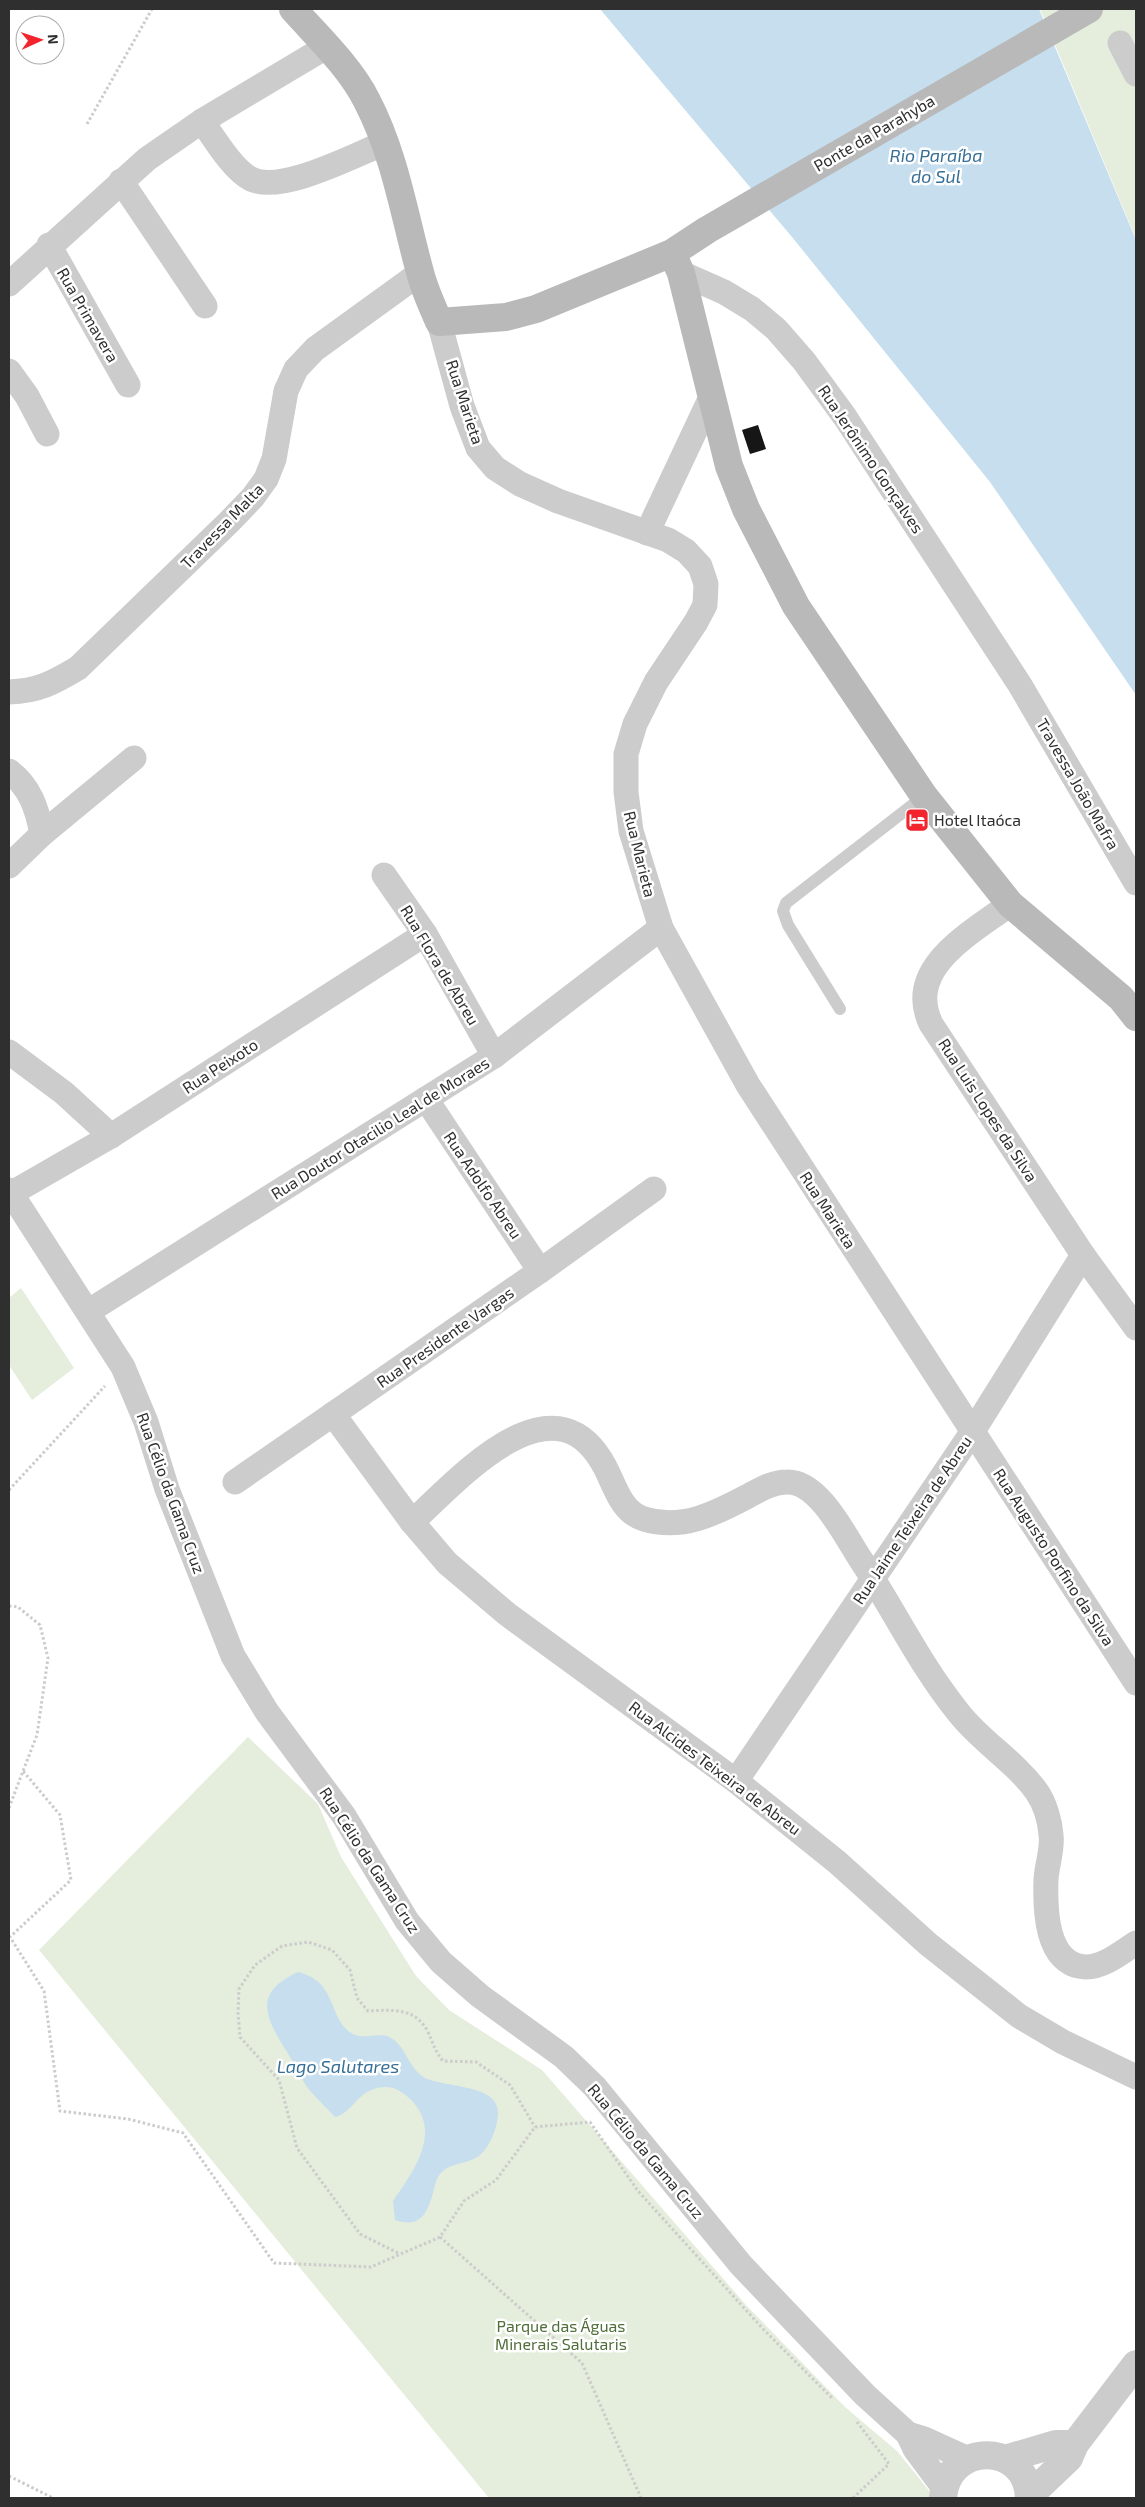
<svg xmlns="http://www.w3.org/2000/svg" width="1145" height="2507" font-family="'Exo 2',sans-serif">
<rect width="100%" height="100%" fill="#fff"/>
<g fill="#e5eddc">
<path d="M1040,9H1136V83L1134,85L1136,89V239Z"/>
<path d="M21,1288L74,1368L32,1400L9,1365V1298Z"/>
<path d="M248,1737L318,1804L341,1857L416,1976L449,2010L542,2070L746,2305L845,2407L897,2451L935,2498H489L39,1950Z"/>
</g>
<g fill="#c7deee">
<path d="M600,9H1039L1136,240V695L990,482L792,237Z"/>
<path d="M298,1972C338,1982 327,2016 351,2033C362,2041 380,2031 391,2038C406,2047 408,2066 422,2076C440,2089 500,2082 498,2114C497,2128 491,2145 480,2155C464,2168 442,2159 435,2185C429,2208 424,2230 395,2220L393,2201C414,2171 444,2130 409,2098C400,2090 391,2085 378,2088C355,2093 354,2112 335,2117C327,2108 318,2100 311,2092C302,2081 296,2067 289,2055C267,2020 250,1994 298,1972Z"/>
</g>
<path fill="#161616" d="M758,425L766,449L750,454L742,430Z"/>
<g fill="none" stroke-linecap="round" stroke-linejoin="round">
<g stroke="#ccc" stroke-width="3" stroke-dasharray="2.5 2.5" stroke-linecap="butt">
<path d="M87,124L152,9"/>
<path d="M9,1490L105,1386"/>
<path d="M9,1606L18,1607L40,1625L48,1658L37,1735L23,1771"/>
<path d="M9,1808L23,1771L60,1815L71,1880L10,1937L44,1991L60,2111L128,2119L183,2133L274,2263L371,2267L440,2237L464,2201L496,2180L535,2127L590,2122L638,2191L764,2330L833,2399"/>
<path d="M440,2237L582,2363L641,2498"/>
<path d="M398,2253L360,2234L297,2148L279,2080L240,2037L238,2013L239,1989L255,1965L282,1946L308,1942L332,1950L350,1970L357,1998L368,2011C391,2010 414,2007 427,2030C433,2042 434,2050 443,2061L476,2062L510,2085L535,2127"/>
<path d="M9,2476L53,2498"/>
<path d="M853,2498L889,2464L857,2422"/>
</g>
<path stroke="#ccc" stroke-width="12" d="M840,1009L788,925L783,911L786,903L924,796"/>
<g stroke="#ccc" stroke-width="25">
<path d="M1120,43L1136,74"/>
<path d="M202,121C214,138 233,170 251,179C282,194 354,155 385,143"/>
<path d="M121,181L205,306"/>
<path d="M49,245L128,385"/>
<path d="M681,273L724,292L752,309L776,329L804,361L845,417L1020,685L1136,883"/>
<path d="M9,284L147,159L202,121L326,47"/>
<path d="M439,322L462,406L478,448L495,468L520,484L558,501L668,540L686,551L700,566L706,584L705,605L696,622L656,682L635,724L626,754V792L631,831L661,928L748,1085L1136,1683"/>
<path d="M9,371L27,396L47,434"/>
<path d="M647,533L711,397"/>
<path d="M9,692C38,691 53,683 78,668L229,522L253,497L266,479L274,459L286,391L296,369L315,349L420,273"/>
<path d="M9,771C30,787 37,808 42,834"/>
<path d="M9,866L42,834L134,758"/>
<path d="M384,875L425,934L494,1056"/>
<path d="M1010,904C972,933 904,967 931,1024L1083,1255L1136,1328"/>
<path d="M9,1052L64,1093L111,1136"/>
<path d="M426,1099L540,1271"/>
<path d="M9,1190L123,1367L146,1422L167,1489L233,1656L267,1712L344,1816L407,1921L441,1962L480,1996L564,2057L595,2087L741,2265L865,2395L908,2434L915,2449L944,2488"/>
<path d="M12,1193L111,1136L425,934"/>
<path d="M89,1311L494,1056L661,928"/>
<path d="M333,1414L412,1522L447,1563L507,1614L736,1781L837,1862L928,1944L1019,2016L1063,2042L1136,2077"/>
<path d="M235,1482L540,1271L654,1189"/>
<path d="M412,1522C458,1480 554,1370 605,1467C615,1486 621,1512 644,1519C683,1531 716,1513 750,1495C761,1489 773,1482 787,1482C819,1481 845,1536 861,1560C894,1610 920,1665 958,1712C981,1742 1015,1761 1037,1792C1045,1804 1050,1821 1051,1835C1053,1849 1047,1864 1046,1879C1045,1907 1045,1966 1086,1967C1104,1967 1122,1952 1136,1943"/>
<path d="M736,1781L973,1431L1083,1255"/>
<path d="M908,2434L924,2439L968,2459"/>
</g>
<g stroke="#ccc" stroke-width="28">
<path d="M1005,2459L1056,2444H1075"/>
<path d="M1029,2496L1069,2458L1075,2444L1136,2364"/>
<path d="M943,2498C947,2441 1027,2441 1029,2498"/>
</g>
<g stroke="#b9b9b9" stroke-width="28">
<path d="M293,9C318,37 350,67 367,101C395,155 404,214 420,272C424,289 432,305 439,322L506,317L536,309L672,253L707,230L1089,9"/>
<path d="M672,253L681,273L729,466L746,509L796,606L924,796L1010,904L1121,998L1136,1017"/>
</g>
</g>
<defs>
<g id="hotel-square" transform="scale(1.25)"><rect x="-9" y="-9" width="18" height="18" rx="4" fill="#f2252f" stroke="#fff"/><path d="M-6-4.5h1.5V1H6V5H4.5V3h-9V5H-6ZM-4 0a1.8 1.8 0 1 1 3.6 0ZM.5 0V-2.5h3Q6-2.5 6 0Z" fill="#fff"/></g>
</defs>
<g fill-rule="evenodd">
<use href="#hotel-square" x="917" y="820"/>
</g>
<g text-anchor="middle" stroke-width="5" stroke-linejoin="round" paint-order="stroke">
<g font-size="16" fill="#2f2f2f" stroke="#fff">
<text transform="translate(874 133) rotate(-30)" y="6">Ponte da Parahyba</text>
<text transform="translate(88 315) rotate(60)" y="6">Rua Primavera</text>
<text transform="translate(465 402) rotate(72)" y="6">Rua Marieta</text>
<text transform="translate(871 459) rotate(56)" y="6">Rua Jerônimo Gonçalves</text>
<text transform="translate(222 526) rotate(-46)" y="6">Travessa Malta</text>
<text transform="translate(1078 784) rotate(60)" y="6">Travessa João Mafra</text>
<text transform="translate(640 854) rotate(76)" y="6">Rua Marieta</text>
<text transform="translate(440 965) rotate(59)" y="6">Rua Flora de Abreu</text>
<text transform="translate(220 1066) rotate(-33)" y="6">Rua Peixoto</text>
<text transform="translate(988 1110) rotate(57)" y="6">Rua Luis Lopes da Silva</text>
<text transform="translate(380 1128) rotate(-32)" y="6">Rua Doutor Otacilio Leal de Moraes</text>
<text transform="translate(483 1185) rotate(56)" y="6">Rua Adolfo Abreu</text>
<text transform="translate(828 1210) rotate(57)" y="6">Rua Marieta</text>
<text transform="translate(445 1337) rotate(-35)" y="6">Rua Presidente Vargas</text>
<text transform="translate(171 1493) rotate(70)" y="6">Rua Célio da Gama Cruz</text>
<text transform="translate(912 1520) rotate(-56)" y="6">Rua Jaime Teixeira de Abreu</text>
<text transform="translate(1054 1557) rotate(57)" y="6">Rua Augusto Porfino da Silva</text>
<text transform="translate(715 1768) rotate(37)" y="6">Rua Alcides Teixeira de Abreu</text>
<text transform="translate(370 1860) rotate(57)" y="6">Rua Célio da Gama Cruz</text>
<text transform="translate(646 2151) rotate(50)" y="6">Rua Célio da Gama Cruz</text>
</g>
<g font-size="16" fill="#2f2f2f" stroke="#fff" text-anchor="start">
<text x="934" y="826">Hotel Itaóca</text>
</g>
<g font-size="16" fill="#506e39" stroke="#fff">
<text x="561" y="2332">Parque das Águas<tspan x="561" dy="18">Minerais Salutaris</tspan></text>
</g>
<g font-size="18" font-style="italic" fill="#376f97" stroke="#fff">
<text x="936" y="162">Rio Paraíba<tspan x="936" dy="21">do Sul</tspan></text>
<text x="338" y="2073">Lago Salutares</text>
</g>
</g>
<rect width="1145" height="2507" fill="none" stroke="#2f2f2f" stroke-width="20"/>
<g transform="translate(40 40) rotate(87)"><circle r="24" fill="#ffffff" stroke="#acacac"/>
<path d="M0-4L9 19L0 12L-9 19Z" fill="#f2252f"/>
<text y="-8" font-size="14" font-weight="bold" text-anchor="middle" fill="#2f2f2f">N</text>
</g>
</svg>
